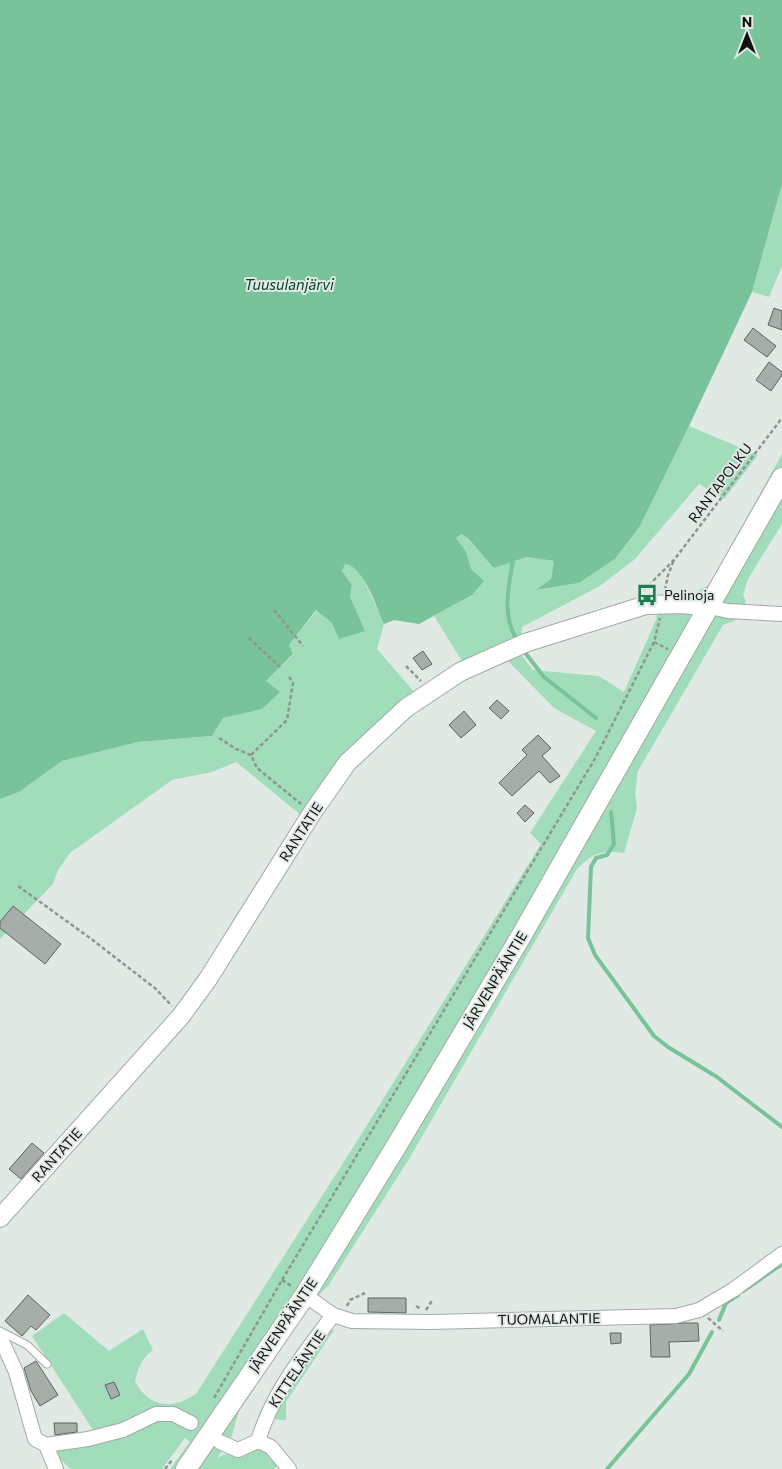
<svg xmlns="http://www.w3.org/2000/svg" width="782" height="1469" font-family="Commissioner,sans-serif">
<rect width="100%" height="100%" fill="#e1e9e4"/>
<g fill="#a1ddba">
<path d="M782,184V266L769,297L752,292Z"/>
<path d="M689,426L758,455L724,499L699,484L635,559L600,586L522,627L519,652L533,670L599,676L624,692L656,620L660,596L688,597L710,584L782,454V524L748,579L743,595L746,601L736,620L723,625L638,771L635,793L637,808L624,853C601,850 593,853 577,869L409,1159L328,1286L306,1308L241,1404L231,1438L217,1458L226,1454L245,1455L262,1442L286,1459L274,1469H199L205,1458L176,1469H170L190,1442L185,1438L162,1469H71L52,1452L95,1433L32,1336L64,1313L109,1351L143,1329L153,1350C141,1359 138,1368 135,1382C151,1408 171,1410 196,1394L359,1138L541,844L530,833L596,731L554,708L502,655L470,674L434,616L472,595C471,572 469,556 455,537L461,534C471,539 484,559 494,568L527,557L554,561L551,579L537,590L579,583L615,559L640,526Z"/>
<path d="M345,564L350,565L360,572L384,624L377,649L416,694L302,816L236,762L212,772L172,780L70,853L58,870L53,884L0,939V799L19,792L62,761L138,742L212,736L223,718L262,709L266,681L293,655L289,645L317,610L332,623L350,597L352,585L342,571Z"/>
<path d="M334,1330L286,1402V1420L271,1419L322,1332Z"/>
</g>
<path fill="#78c399" d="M0,0H782V184L752,292L689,426L640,526L615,559L579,583L536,590L551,579L554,561L527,557L494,568C484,559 471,538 461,534L456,538L466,552L471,569L484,581L472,595L419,624L394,620L384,624C376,607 364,566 345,564L342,571L352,585L350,597L365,631L339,639L332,623L316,610L289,645L293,654L266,681L280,692L262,709L223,718L212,736L138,742L62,761L19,792L0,799Z"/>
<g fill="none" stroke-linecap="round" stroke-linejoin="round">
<g stroke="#78c399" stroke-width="4">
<path d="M513,561C508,587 502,617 517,640"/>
<path d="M523,650L544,677L596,718"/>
<path d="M611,812L614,844L607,855L596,858L591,867L588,938L595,955L654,1036L668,1047L717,1077L782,1127"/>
<path d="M743,1291L782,1264"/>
<path d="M719,1320L726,1303L738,1295"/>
<path d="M607,1469L689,1374L712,1332"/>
</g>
</g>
<g fill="#a7aea9" stroke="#5d6460">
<path d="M774,308L782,311V330L768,325Z"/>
<path d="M753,328L776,346L767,357L744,340Z"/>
<path d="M769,362L782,372V375L771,391L756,380Z"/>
<path d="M423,651L432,664L422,670L413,658Z"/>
<path d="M497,700L509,711L501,719L489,708Z"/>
<path d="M464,711L476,725L461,738L449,725Z"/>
<path d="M538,735L551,748L542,756L560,776L550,783L539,771L512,796L499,783L527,755L522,750Z"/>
<path d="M525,805L534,813L525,822L517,813Z"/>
<path d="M13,906L61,944L45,964L0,928V922Z"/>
<path d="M32,1143L44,1153L21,1179L9,1169Z"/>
<path d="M28,1295L50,1315L36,1330L31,1326L22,1336L5,1321Z"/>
<path d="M368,1298H406V1313L368,1312Z"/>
<path d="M684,1323H698L699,1341L669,1342L670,1357H651L650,1325Z"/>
<path d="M610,1333H621V1343L611,1344Z"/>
<path d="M36,1361L58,1395L40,1406L31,1391L24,1368Z"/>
<path d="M114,1382L120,1395L111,1399L105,1385Z"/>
<path d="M54,1423H77V1432L55,1435Z"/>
</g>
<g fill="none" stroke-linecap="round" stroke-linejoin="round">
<g stroke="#a2aaa5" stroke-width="9">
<path id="service" d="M0,1331L27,1345L47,1364"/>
</g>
<g stroke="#a2aaa5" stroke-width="16">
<g id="minor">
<path d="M710,607L728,611L782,614"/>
<path d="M305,1295L333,1315L352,1321L431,1322L676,1316L699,1310L733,1290L782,1254"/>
<path d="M0,1337L16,1372L35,1439L46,1445L56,1469"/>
<path d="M220,1442L238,1450L258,1441"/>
<path d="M46,1445L88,1439L123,1430L156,1414H173L191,1423"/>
<path d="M289,1469L271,1447L258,1441C273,1391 303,1356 333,1315"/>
</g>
</g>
<g stroke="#a2aaa5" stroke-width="20">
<path id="tertiary" d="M0,1218L181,1016L208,979L312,813L347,763L406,708L460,672L525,643L646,605L682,604L710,607"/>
</g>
<g stroke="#a2aaa5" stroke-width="22">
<path id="secondary" d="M186,1469L305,1295L397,1145L520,938L782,478"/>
</g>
<g stroke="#8f9591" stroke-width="2.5" stroke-dasharray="4 2.5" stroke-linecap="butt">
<path d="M644,590L674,560L782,418"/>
<path d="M665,590L668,575L674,560"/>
<path d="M274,610L303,646"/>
<path d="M249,638L280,667"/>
<path d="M654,642L668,649"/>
<path d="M406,666L421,681"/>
<path d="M219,738L236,749L251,755L257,768L301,804"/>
<path d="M251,755L287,720L293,683L288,675"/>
<path d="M18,886L90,938L156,989L172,1006"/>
<path d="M282,1280L293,1287"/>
<path d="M347,1306L350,1300L365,1293"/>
<path d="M416,1306L421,1309"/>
<path d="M426,1310L433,1299"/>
<path d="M708,1318L723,1331"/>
<path d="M214,1398L282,1280L596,757L654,642L660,618"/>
<path d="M165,1469L172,1460"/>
</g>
<use href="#service" stroke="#fff" stroke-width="7"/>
<use href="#minor" stroke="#fff" stroke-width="14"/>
<use href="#tertiary" stroke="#fff" stroke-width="18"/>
<use href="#secondary" stroke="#fff" stroke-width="20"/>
</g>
<defs>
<g id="bus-bare" transform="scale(1.725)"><path d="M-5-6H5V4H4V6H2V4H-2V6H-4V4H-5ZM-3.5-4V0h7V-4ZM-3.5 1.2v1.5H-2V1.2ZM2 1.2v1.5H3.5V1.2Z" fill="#1f7b51" stroke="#e1e9e4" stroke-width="2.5" paint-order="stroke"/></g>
</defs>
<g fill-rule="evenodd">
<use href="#bus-bare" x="647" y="595"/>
</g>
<g text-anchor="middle" stroke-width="4" stroke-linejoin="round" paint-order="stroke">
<g font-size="14" fill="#0f1210" stroke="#e1e9e4">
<text transform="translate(720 483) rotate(-53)" y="5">RANTAPOLKU</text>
<text transform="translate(301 832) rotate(-57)" y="5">RANTATIE</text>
<text transform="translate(495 980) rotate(-59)" y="5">JÄRVENPÄÄNTIE</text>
<text transform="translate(57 1155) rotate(-48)" y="5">RANTATIE</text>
<text transform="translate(549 1319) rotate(-1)" y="5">TUOMALANTIE</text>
<text transform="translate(283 1325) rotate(-56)" y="5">JÄRVENPÄÄNTIE</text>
<text transform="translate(297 1369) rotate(-56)" y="5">KITTELÄNTIE</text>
</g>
<g font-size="14" fill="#0f1210" stroke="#e1e9e4" text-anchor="start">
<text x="664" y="600">Pelinoja</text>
</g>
<g font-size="15" font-style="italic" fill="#044328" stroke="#e1e9e4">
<text x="289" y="290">Tuusulanjärvi</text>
</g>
</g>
<g transform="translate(747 35)" stroke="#e1e9e4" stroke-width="4" paint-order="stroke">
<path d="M0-4L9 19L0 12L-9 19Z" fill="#0f1210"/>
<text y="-8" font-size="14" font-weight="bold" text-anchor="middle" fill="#0f1210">N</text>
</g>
</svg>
